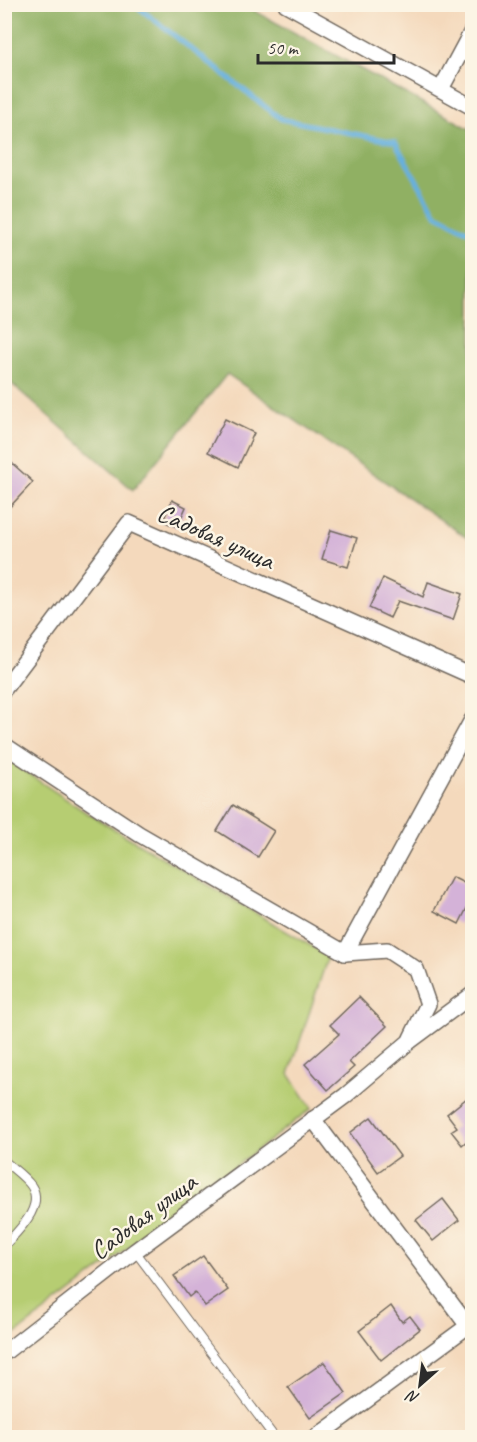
<svg xmlns="http://www.w3.org/2000/svg" width="477" height="1442" font-family="Caveat,sans-serif">
<rect width="100%" height="100%" fill="#fcf5e5"/>
<filter id="ink" filterUnits="userSpaceOnUse"><feTurbulence type="fractalNoise" baseFrequency=".0167" numOctaves="2"/><feDisplacementMap in="SourceGraphic" scale="12" xChannelSelector="R" yChannelSelector="G"/><feConvolveMatrix kernelMatrix="1 2 1 2 8 2 1 2 1" color-interpolation-filters="sRGB"/></filter>
<filter id="wash" filterUnits="userSpaceOnUse"><feTurbulence type="fractalNoise" baseFrequency=".008" numOctaves="4" result="noise"/><feDisplacementMap in="SourceGraphic" scale="24" xChannelSelector="R" yChannelSelector="G"/><feGaussianBlur stdDeviation="1.35" result="paint"/><feColorMatrix in="noise" values="0 0 0 0 0 0 0 0 0 0 0 0 0 0 0 0 0 1.4 0 .05"/><feComposite in="paint" operator="in"/></filter>
<g filter="url(#wash)">
<rect width="100%" height="100%" fill="#f4d9bc"/>
<path fill="#b6cd72" stroke="#707c4e" stroke-width="1.5" d="M5,758L84,811L328,956L289,1074L312,1108L5,1342Z"/>
<path fill="#90b064" stroke="#5e6e48" stroke-width="1.5" d="M5,4L244,5L472,130V541L227,374L133,490L5,378Z"/>
<g fill="none" stroke-linecap="round" stroke-linejoin="round">
<path stroke="#66b0de" stroke-width="5" d="M134,4L281,119L395,142L436,214L472,233"/>
</g>
<g id="blocks">
<g fill="#d4b2d8">
<path d="M225,419L254,433L238,467L208,452Z"/>
<path d="M4,456L33,482L4,513Z"/>
<path d="M172,500L186,507L177,527L163,521Z"/>
<path d="M331,530L357,538L348,567L322,559Z"/>
<path d="M383,578L423,597L428,582L462,594L453,620L398,601L390,618L369,608Z"/>
<path d="M233,805L274,831L258,857L217,831Z"/>
<path d="M452,877L472,887V898L459,924L434,911Z"/>
<path d="M359,997L387,1026L349,1062L354,1067L328,1090L305,1064L339,1034L330,1025Z"/>
<path d="M472,1094V1147L468,1140L462,1145L451,1131L457,1127L447,1114Z"/>
<path d="M371,1117L400,1156L378,1172L350,1133Z"/>
<path d="M443,1199L459,1220L433,1241L416,1220Z"/>
<path d="M203,1256L228,1290L205,1306L195,1292L189,1297L174,1276Z"/>
<path d="M391,1306L402,1322L410,1316L420,1329L381,1360L359,1331Z"/>
<path d="M324,1362L346,1393L310,1418L288,1387Z"/>
</g>
</g>
</g>
<g filter="url(#ink)">
<use href="#blocks" fill-opacity="0" stroke="#71685e" stroke-width="1.5"/>
<g fill="none" stroke-linecap="round" stroke-linejoin="round">
<g stroke="#71685e" stroke-width="10">
<g id="lane">
<path d="M4,1161C13,1168 22,1175 29,1183C48,1204 18,1231 4,1246"/>
<path d="M135,1251L275,1438"/>
</g>
</g>
<g stroke="#71685e" stroke-width="18">
<g id="street">
<path d="M286,4L472,107"/>
<path d="M441,89L472,31"/>
<path d="M4,689L129,523L472,676"/>
<path d="M4,745L139,834L345,953L387,950L416,969L428,1004L411,1038"/>
<path d="M345,953L472,720"/>
<path d="M313,1119L468,1326"/>
<path d="M4,1353L135,1251L345,1096L410,1041L472,995"/>
<path d="M315,1438L472,1323"/>
</g>
</g>
<use href="#lane" stroke="#fff" stroke-width="8"/>
<use href="#street" stroke="#fff" stroke-width="15"/>
</g>
</g>
<g text-anchor="middle" stroke-width="5" stroke-linejoin="round" paint-order="stroke">
<g font-size="26" fill="#2b2b2b" stroke="#fcf5e5">
<text transform="translate(216 536) rotate(24)" y="9">Садовая улица</text>
<text transform="translate(143 1216) rotate(-37)" y="9">Садовая улица</text>
</g>
</g>
<rect width="477" height="1442" fill="none" stroke="#fcf5e5" stroke-width="24"/>
<g transform="translate(420 1385) rotate(208)" stroke="#fcf5e5" stroke-width="4.5" paint-order="stroke">
<path d="M0-4.5L10 22L0 15L-10 22Z" fill="#2b2b2b"/>
<text y="-9" font-size="16" font-weight="bold" text-anchor="middle" fill="#2b2b2b">N</text>
</g>
<path d="M258 54v9h136v-9" fill="none" stroke="#2b2b2b" stroke-width="3"/>
<text x="267" y="54" font-size="18" fill="#2b2b2b" stroke="#fcf5e5" stroke-width="4.5" paint-order="stroke">50 m</text>
</svg>
